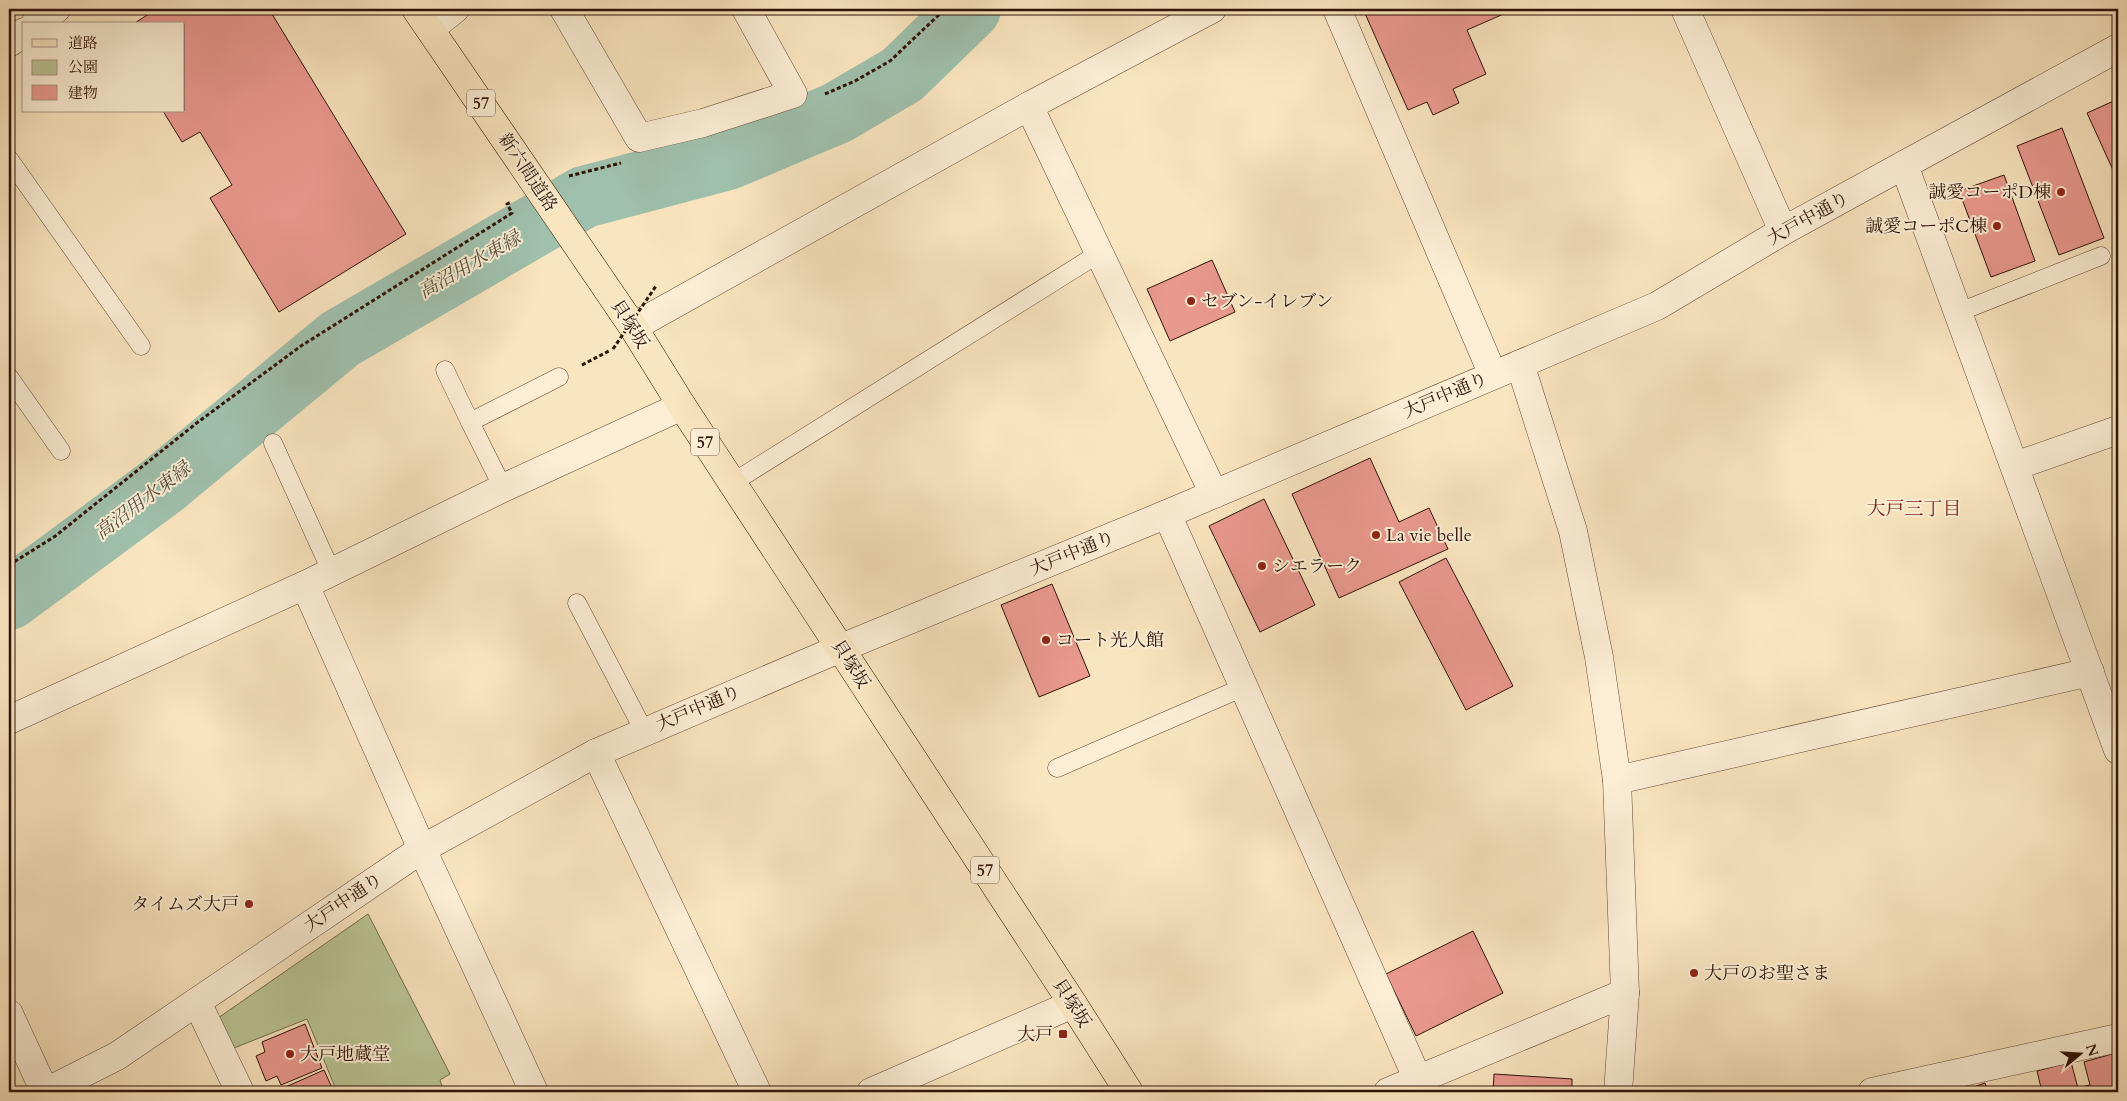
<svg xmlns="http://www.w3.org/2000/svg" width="2127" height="1101" font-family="Cardo,'Noto Serif JP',serif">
<rect width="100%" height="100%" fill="#f9e5bf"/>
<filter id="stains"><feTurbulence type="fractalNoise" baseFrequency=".004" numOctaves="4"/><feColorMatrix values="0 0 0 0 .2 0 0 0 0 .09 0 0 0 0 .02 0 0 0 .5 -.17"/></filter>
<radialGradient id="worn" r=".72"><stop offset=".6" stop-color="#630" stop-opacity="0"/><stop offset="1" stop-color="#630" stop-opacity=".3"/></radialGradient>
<path fill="#bac595" stroke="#746c4e" d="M368,914L450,1074L440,1080L444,1092H337L307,1019L234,1048L218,1018Z"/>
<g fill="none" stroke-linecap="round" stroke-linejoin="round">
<path stroke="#9fc0ac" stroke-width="62" d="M9,599L162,486L340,339L584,197L728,159L837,113L902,75L970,9"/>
</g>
<g fill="#ea998f" stroke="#2f1307">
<path d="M157,9H269L406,234L279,312L210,198L232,185L200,132L182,142L163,111H184V24H133Z"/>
<path d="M1363,9H1515L1467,30L1486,74L1453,89L1459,103L1433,115L1427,102L1408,110Z"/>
<path d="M2118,99V181L2087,113Z"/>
<path d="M2062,128L2104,238L2059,255L2017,146Z"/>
<path d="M2004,175L2035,261L1991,277L1959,191Z"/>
<path d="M1212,260L1235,312L1170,341L1147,289Z"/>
<path d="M1370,458L1399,522L1429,508L1448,549L1339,598L1292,494Z"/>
<path d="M1264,499L1315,605L1260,632L1209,526Z"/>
<path d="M1446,558L1513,686L1466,710L1399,582Z"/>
<path d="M1052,584L1090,676L1039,697L1001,605Z"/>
<path d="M1473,931L1503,993L1416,1036L1386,974Z"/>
<path d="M305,1024L322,1068L281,1085L277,1076L266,1081L256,1056L265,1052L262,1042Z"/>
<path d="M2112,1054L2118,1079V1092H2086L2085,1086L2090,1085L2084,1062Z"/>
<path d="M2071,1062L2079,1092H2042L2037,1071Z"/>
<path d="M324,1070L334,1092H283L281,1089Z"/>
<path d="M1494,1074L1572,1079V1092H1493Z"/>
<path d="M1985,1083L1988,1092H1959Z"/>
</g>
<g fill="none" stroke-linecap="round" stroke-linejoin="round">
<g stroke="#624835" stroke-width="19">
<g id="service">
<path d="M9,159L141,346"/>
<path d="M1959,312L2101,256"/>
<path d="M445,370L470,422"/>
<path d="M9,377L61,451"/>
<path d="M273,443L332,573"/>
<path d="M732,483L1098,254"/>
<path d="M503,488L470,422L559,377"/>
<path d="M577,603L644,731"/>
<path d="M1057,768L1244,687"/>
</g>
</g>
<g stroke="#624835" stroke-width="29">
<g id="minor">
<path d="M564,9L639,138L703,123L793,94L746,9"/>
<path d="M1337,9L1493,375"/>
<path d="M1685,9L1783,231"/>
<path d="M35,24L56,9"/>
<path d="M430,29L455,9"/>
<path d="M9,43L24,32"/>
<path d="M1029,106L1214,494"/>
<path d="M1904,165L2118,750"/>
<path d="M633,327L1029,106L1212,9"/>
<path d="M1520,364L1573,531L1599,657L1617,780L1625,993L1618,1092"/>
<path d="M2015,466L2118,430"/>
<path d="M1167,514L1418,1080"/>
<path d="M305,585L422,849L534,1092"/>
<path d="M9,720L305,585L503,488L682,406"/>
<path d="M596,753L757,1092"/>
<path d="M1617,780L2090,672"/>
<path d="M197,1002L240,1092"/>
<path d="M9,1014L45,1092"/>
<path d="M871,1092L1073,1004"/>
<path d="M1388,1092L1625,993"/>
<path d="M1872,1092L2118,1038"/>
</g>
</g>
<g stroke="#624835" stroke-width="29">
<path id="tertiary" d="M46,1092L117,1056L422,849L596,753L841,648L1167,514L1657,306L1783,231L2118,48"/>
</g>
<g stroke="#2f1307" stroke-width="29">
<path id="primary" d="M416,9L633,327L682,406L1073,1004L1129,1092"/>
</g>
<g stroke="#2f1307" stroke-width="3" stroke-dasharray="4 2.5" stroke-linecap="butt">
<path d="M825,94L855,81L890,61L945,9"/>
<path d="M569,176L621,163"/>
<path d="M582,365L609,351"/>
<path d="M9,565L54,537L198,422L301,346L512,213L507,204L511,202"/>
</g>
<use href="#service" stroke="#fbeed5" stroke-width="18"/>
<use href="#minor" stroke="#fbeed5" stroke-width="28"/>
<use href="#tertiary" stroke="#fbeed5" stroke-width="28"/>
<use href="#primary" stroke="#f9e5bf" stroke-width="28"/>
<path stroke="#2f1307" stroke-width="3" stroke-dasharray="4 2.5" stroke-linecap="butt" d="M613,349L656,286"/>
</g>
<g fill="#8f2418" stroke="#fbeed5" stroke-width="2">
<circle cx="2061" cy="192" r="5"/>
<circle cx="1997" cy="226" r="5"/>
<circle cx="1191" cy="301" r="5"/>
<circle cx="1376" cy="535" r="5"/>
<circle cx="1262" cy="566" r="5"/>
<circle cx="1046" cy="640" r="5"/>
<circle cx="249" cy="904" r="5"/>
<circle cx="1694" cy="973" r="5"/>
<rect x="1058" y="1029" width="10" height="10" rx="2.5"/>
<circle cx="290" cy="1054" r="5"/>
</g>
<g text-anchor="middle" stroke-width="4" stroke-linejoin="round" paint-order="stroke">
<g fill="#fbeed5" stroke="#6c5545" stroke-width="1">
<rect x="467" y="89.5" width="28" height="27" rx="4"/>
<rect x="691" y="428.5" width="28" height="27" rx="4"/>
<rect x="971" y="856.5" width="28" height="27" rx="4"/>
</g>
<g font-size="16" font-weight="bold" fill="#2f1307">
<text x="481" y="109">57</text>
<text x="705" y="448">57</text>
<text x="985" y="876">57</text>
</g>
<g font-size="18" fill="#2f1307" stroke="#fbeed5">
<text transform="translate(528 172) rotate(56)" y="6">新六間道路</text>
<text transform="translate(1808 218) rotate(-29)" y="6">大戸中通り</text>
<text transform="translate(630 324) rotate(57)" y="6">貝塚坂</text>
<text transform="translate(1445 395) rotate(-23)" y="6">大戸中通り</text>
<text transform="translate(1072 553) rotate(-22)" y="6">大戸中通り</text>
<text transform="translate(851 664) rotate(57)" y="6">貝塚坂</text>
<text transform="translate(698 708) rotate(-23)" y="6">大戸中通り</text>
<text transform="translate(343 902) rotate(-34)" y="6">大戸中通り</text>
<text transform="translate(1072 1003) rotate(57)" y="6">貝塚坂</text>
</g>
<g font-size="18" fill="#2f1307" stroke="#fbeed5" text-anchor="start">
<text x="2051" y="198" text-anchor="end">誠愛コーポD棟</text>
<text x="1987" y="232" text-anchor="end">誠愛コーポC棟</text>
<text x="1201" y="307">セブン-イレブン</text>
<text x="1386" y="541">La vie belle</text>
<text x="1272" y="572">シエラーク</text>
<text x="1056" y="646">コート光人館</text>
<text x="239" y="910" text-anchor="end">タイムズ大戸</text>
<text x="1704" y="979">大戸のお聖さま</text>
<text x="1053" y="1040" text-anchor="end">大戸</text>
<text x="300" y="1060">大戸地蔵堂</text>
</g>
<g font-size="19" font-style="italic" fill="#565041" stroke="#fbeed5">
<text transform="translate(469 264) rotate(-30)" y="7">高沼用水東縁</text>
<text transform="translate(142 500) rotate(-37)" y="7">高沼用水東縁</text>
</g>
<g font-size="19" fill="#7a1f14" stroke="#fbeed5">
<text x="1914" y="515">大戸三丁目</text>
</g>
</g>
<rect width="2127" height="1101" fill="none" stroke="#f9e5bf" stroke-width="30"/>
<rect x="10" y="10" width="2107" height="1081" fill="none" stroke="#2f1307" stroke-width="2.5"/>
<rect x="15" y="15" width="2097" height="1071" fill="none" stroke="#2f1307"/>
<rect x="22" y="22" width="162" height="90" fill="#fbeed5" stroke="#a99683"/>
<rect x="32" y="39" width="25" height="8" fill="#f9e5bf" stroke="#a99683"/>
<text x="68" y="48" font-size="15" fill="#2f1307">道路</text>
<rect x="32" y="60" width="25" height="15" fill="#bac595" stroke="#a99683"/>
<text x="68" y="72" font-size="15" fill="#2f1307">公園</text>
<rect x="32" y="85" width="25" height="15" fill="#ea998f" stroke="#a99683"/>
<text x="68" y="98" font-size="15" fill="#2f1307">建物</text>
<g transform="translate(2080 1054) rotate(72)" stroke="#fbeed5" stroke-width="4" paint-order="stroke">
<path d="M0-4L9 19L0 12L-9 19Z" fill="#2f1307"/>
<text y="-8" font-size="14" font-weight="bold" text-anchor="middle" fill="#2f1307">N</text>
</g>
<rect width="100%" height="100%" filter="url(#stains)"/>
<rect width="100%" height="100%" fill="url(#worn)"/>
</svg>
